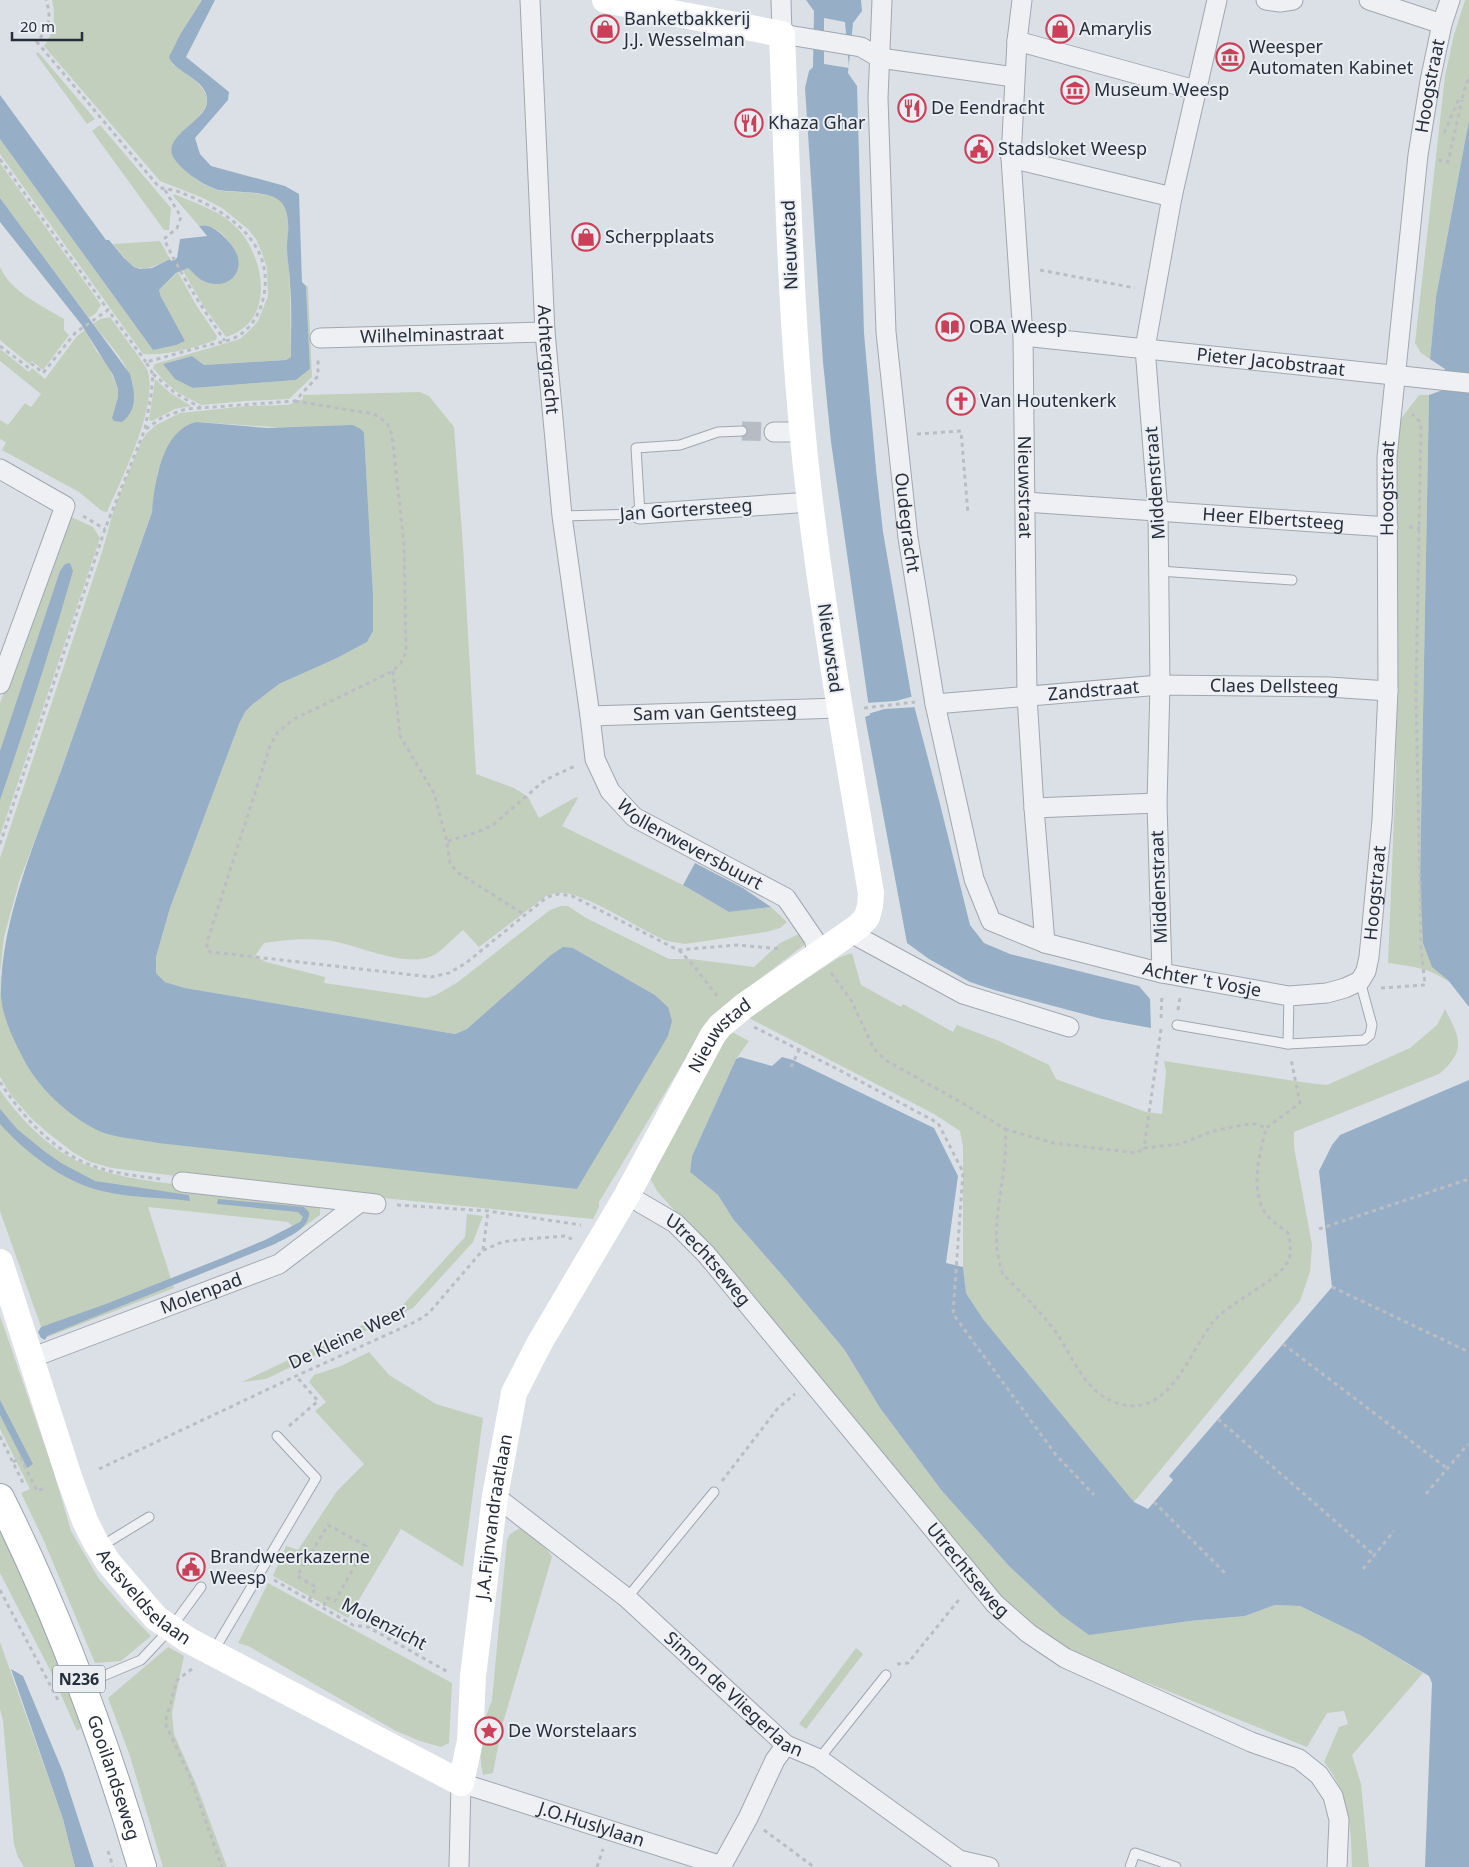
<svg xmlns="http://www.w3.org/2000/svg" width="1469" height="1867" font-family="'Noto Sans',sans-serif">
<rect width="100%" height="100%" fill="#dbe0e6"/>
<g fill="#c2cfbd" fill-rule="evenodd">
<path d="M52,0H202L181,33L172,64C185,73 218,91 203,111C196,121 185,130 176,139L174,159C185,172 201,185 218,190C232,194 269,190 281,201C286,206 288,216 288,223C289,232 287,241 288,250C290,285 291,321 291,357L286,360L204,365L192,356L163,364L193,388L296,380L310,369L306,286H308L312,377L289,399L247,401L201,405L177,392L163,380L153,368L155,364L240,339L251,329L258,321L268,296L267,268L262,253L256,239L248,229L222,208L203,198L160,181L44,46C54,32 56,18 52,0Z"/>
<path d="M1465,0H1469V120L1436,297L1430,359L1421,353L1415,343L1445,76L1454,35Z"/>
<path d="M38,52L95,119L87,124L36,54Z"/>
<path d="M100,125L171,208L169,230H164L92,131Z"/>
<path d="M0,139L153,350L161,297L159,290L178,272L196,305L217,336L216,340C194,348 166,356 143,354L0,154Z"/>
<path d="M0,163L101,305L96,313L89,318L0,198Z"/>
<path d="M174,194C194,203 219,210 235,226C265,255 277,322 226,337L204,307L182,269L188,268L205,282L238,264C238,251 222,228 207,226C205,225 202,226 199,226L173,196Z"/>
<path d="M160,241L170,259C137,275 136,272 113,244Z"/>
<path d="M0,267C11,292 41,305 64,319V330L69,335L43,370L32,361L29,364L0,340Z"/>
<path d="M110,317L146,367C162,399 121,480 107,512L102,511L79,492L2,450L6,442L0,439V420L8,425L25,403L31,407L41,394L0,361V349L29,372L32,368L45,379L77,336L85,330L97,352L107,363L118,389V397L112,418L133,385C127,361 108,343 93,324L100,319Z"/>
<path d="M155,379L169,392L191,406L175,409L152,421L149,420Z"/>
<path d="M420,392L429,396L454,427L463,546L476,774L514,788L528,797L539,818L576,797L578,798L562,826L683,885L729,912L771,907L787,922L780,928L766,932L685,944L667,941L656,936C634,925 588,896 565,893C558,892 552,894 546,896L479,947L463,930C455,936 442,951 434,955C405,970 356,943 325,940C305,938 284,940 264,943L255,956L266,962L325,977L324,983L426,998L436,995L458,982L550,910L561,906H568L586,918L669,959H691L754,967L780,943L799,934L808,942L720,1009L704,1028L599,1202V1207L593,1219L233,1183L112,1168L90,1162L74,1153L48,1133L31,1118L11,1095L0,1077V858L103,549L114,509L141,442L146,434L156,425L180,413L247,406L288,405L303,399V395ZM197,422L364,433L373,594V631L367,642L337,658L279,684L253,704L245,712L239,724L170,908L156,957V973L165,982L185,988L455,1034L467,1029L573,948L655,995L668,1007L577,1189L384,1167L1,997L0,973L4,937L19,882L58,779L152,511L158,471Z"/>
<path d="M1419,395H1429L1420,878L1448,980L1451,983C1427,967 1415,967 1388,963L1396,769L1397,424Z"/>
<path d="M67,515L93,527L100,538L0,836V703Z"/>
<path d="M852,953L861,985L901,1007L903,1004L953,1032L957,1025L999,1041L1049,1065L1056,1079L1146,1112L1162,1114L1166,1071L1164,1061L1308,1083L1327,1085L1410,1048L1437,1025L1445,1009C1460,1038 1467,1050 1439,1074L1294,1132V1147L1312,1245L1310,1272L1300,1301L1134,1502L983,1319L966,1293L963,1267V1147L960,1131L934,1114L747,1017L840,957Z"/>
<path d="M730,1031L749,1041L736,1059L692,1156L690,1172L718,1195L733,1219L782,1275L844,1349L880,1408L942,1491L1009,1566L1060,1614L1133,1629L1190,1621L1245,1616L1275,1605L1300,1606L1362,1636L1423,1673L1352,1755L1361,1784L1369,1867H1352C1351,1827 1350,1795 1324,1762L1339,1727L1348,1724L1344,1711L1327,1713L1307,1747L1088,1659L1048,1638L1000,1601L733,1276L657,1191L650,1178Z"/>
<path d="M0,1090C17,1115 42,1141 68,1156C104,1177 146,1180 186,1186C229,1193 272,1199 314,1206L320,1208V1215L298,1231L288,1222L148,1207L174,1288L45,1338L0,1211Z"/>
<path d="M467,1214L483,1216L473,1242L413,1308L266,1379L242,1382L401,1307L465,1237Z"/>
<path d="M0,1316L54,1472L71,1531L99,1579L124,1608L151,1636L121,1661L95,1663L44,1541L21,1493L30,1489L0,1429Z"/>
<path d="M369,1352L389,1375L436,1404L483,1418L463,1567L401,1529L348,1618L273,1576L286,1546L298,1550L337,1491L364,1464L315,1411L326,1402L309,1382L314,1375L341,1366Z"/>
<path d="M0,1527L52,1644L81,1728L77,1731L50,1670L0,1573Z"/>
<path d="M520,1528C533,1537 545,1544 552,1557L502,1726L493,1773L483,1775C477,1747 482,1725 492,1700L507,1540L510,1534Z"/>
<path d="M268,1583L452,1683L449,1743L441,1747L420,1741L396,1731L248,1646L238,1643Z"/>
<path d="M0,1642L63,1819L75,1867H24L18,1857L14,1845L3,1721L0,1709Z"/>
<path d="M168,1647L184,1656L172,1713L174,1734L196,1784L227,1867H163L129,1753L108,1698Z"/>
<path d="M856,1648L863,1654L806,1729L799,1724Z"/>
</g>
<g fill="#96afc6">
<path d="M202,0H215L186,57L229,92L228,100L195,138L200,154L211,166L285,186L299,194L302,282L306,286L310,369L296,380L193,388L175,379L163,364L192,356L204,365L286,360L291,357C291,333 292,308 290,284C290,272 287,259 287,246C287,239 289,231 288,223C288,217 286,207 281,202C270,190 234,193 219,190C204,186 184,172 175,160C158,137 206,122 207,102C209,79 174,73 169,57L181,33Z"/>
<path d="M806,0H861L862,11L853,23L848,73L857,86L864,333L876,469L883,532L911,694L940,804L970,925L984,943L1010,954L1139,986L1150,999L1151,1028L1102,1019L994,990L970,982L929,959L907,943L865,717L870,715L831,442L823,362L805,88L809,71L813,67L814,11Z"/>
<path d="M0,95L106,240H109L124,258L134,267L140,269L152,268L170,259L171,261L177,258L180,239L207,236L199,226C202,226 204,225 207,226C217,227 237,248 238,258C242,278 223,289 206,282C199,280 194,273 188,268L176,273L159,290L161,297L185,341L176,345L153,350L0,139Z"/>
<path d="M1469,120V1007L1448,980L1432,967L1423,943L1420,878L1429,395L1443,390L1445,369L1430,359L1436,297Z"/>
<path d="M0,198L130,374C135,392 138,410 122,422L114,421L112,418L118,397V389L113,375L81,324L0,222Z"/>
<path d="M197,422L267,428L353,425L362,430L364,433L373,594V631L367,642L337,658L279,684L253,704L245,712L239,724L170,908L156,957V973L165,982L185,988L455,1034L467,1029L551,955L563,947L573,948L655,995L668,1007L672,1021L668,1036L577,1189L158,1143C143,1140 111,1137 99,1131C68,1116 37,1087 22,1056C12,1037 3,1018 1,996C0,921 37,837 62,768C92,682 122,597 152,512C155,482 162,429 197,422Z"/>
<path d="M70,563L73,571C51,648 26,724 0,800V751L60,571L65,564Z"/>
<path d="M695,863L743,888L771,907L729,912L683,885Z"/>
<path d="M740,1057L772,1066L782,1057L793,1060L934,1128L958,1176L946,1263L963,1267L966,1293L983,1319L1134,1502L1148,1509L1173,1480L1169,1476L1332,1287L1319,1171L1332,1145L1340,1135L1469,1080V1867H1425L1432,1683L1429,1676L1362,1636L1300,1606L1275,1605L1245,1616L1190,1621L1089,1635L1060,1614L1009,1566L942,1491L880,1408L844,1349L782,1275L733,1219L718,1195L690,1172L692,1156L736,1059Z"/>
<path d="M0,1109L17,1129L44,1151L61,1163L95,1181L189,1195L190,1201C161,1197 130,1198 102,1191C65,1183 25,1152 0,1124Z"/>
<path d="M218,1199L304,1207L309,1212C310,1229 288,1237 275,1244L47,1336L45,1340L41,1338L38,1332L41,1327L106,1304L222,1258L265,1240L300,1222L303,1217L298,1212L217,1204Z"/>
<path d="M0,1400L33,1464L27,1468L0,1415Z"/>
<path d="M11,1669L23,1676L63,1772L94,1867H75L63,1819Z"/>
</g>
<g fill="#dbe0e6">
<path d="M824,18L845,22L849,68L824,64Z"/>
<path d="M914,696L917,707L884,709L868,714L866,703L896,701Z"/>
</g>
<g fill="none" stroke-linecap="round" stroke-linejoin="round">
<path stroke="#b7bcc4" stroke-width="19" stroke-dasharray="19 9" stroke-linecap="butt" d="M742,431L774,432"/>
<g stroke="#a1a7af" stroke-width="11">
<g id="lane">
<path d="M562,516L640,514L636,448L680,445L718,432L742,431"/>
<path d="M1159,571L1292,580"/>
<path d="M1177,1025L1288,1044L1364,1040L1370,1035L1372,1025L1360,981"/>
<path d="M1288,1044L1289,996"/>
<path d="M100,1547L149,1517"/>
<path d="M627,1598L714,1492"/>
<path d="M213,1652L316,1478L277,1436"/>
<path d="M84,1684L141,1660L171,1628L201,1587"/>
<path d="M819,1759L886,1675"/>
<path d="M1130,1867L1135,1853L1176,1867"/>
</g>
</g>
<g stroke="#a1a7af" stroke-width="21">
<g id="street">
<path id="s1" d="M530,0L545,332L562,516L590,716L595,759L610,791L634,817L786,898L814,939L818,956"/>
<path d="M781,0L782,34L861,47L880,58L1014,77"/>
<path id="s2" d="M882,0L878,98L886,332L908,538L935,704L974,879L991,921L1045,943L1162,973L1289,996L1327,993L1345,988L1360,981L1366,971L1369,957L1382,820L1388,691L1387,457L1418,155L1430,81L1442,24L1450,0"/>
<path id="s3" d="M1022,0L1017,41L1011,158L1023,336L1027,696L1034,808L1045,943"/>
<path d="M1266,0L1280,2L1293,0"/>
<path d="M1369,0L1442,24"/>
<path d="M1017,41L1195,90"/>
<path d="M1011,158L1172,197"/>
<path id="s4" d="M1023,336L1469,383"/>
<path id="s5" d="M320,338L545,332"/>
<path d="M774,432H803"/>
<path d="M0,469L65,506L0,684"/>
<path id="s6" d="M1025,502L1388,527"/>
<path d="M640,514L810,502"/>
<path id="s7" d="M935,704L1160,685L1329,687L1388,691"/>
<path id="s8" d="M590,716L839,708"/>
<path d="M1034,808L1157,803"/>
<path d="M851,933L963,994L1069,1027"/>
<path d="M1162,973L1157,803L1160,685L1158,512L1145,348L1172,197L1217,0"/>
<path d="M182,1182L376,1204"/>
<path id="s9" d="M627,1195L675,1223L706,1254L995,1604L1028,1633L1065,1658L1251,1742L1299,1759L1319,1775L1333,1796L1339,1820L1337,1867"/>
<path id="s10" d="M31,1358L279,1264L359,1203"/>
<path id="s11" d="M495,1496L627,1598L786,1745L819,1759L959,1860L989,1867"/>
<path id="s12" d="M459,1867L461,1783L722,1866"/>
<path d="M721,1867L748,1818L775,1760L786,1745"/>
</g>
</g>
<g stroke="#9ba4b1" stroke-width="30">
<g id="primary">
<path id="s14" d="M0,1498C59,1616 105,1741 142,1867"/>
</g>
</g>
<g stroke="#babec4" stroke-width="3" stroke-dasharray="4 4" stroke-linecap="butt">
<path d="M1444,133L1458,101L1462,99L1469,75"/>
<path d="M0,159L108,310"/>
<path d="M1438,160L1448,162L1462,100"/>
<path d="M165,190L181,217L177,228L164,239C181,275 202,308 225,341"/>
<path d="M1040,270L1135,288"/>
<path d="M0,346L29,368L32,364L43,373L75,333L108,310L146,362"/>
<path d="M153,374L175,393L201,408"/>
<path d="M295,401L374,414L387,423L392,435L404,544L406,652L401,663L393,671L294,719L278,732L270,746L207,942V950L211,952L431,977L449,973L466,963L547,897L559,894L572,896L678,950L737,945L782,949"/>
<path d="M146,429L163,417L186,409L295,401L318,376V358"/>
<path d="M917,434L961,431L968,514"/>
<path d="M83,516L105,529"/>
<path d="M1409,527L1420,528"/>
<path d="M393,671L400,736L434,793L447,842L450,863L457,872L525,915"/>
<path d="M864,708L915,702"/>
<path d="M448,841L478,832L494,824L545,780L575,766"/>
<path d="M0,844L105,529L145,429L151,395L153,374L146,362C166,357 185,351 205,346C216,343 232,341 241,334C256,323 263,306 265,288C270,236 219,207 177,191C171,189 165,190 159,187L37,42C49,27 52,19 46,0"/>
<path d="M679,950L693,965L718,997"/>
<path d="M831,973L851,1000L874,1049L887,1061L964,1104L1005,1129C1010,1178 985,1227 1003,1274C1019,1291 1037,1308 1052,1327C1072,1352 1081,1389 1114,1402C1168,1423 1188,1354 1213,1322C1229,1302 1281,1280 1289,1259C1292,1250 1290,1242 1288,1233C1279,1226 1268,1219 1263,1209C1251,1184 1260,1153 1266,1128L1300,1103L1291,1059"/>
<path d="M1381,988L1425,985L1421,947L1416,694L1421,423L1412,414"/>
<path d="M1178,1010L1180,997"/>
<path d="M1161,1018L1162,994"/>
<path d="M754,1027L845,1073L938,1123L963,1172L953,1314L1056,1455L1094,1495"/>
<path d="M1161,1029L1144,1148L1180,1144L1213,1131L1242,1125L1256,1124L1266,1128"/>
<path d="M791,1067L799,1050"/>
<path d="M0,1082C21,1115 55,1153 93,1166C115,1174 138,1176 161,1179"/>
<path d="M1005,1129L1053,1143L1137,1153L1144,1148"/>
<path d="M397,1205L488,1211L581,1225"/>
<path d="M1319,1229L1469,1179"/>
<path d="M483,1250L488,1211"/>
<path d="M1332,1287L1469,1352"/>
<path d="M1283,1344L1448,1469"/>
<path d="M1218,1419L1374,1555"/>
<path d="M289,1426L318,1401L296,1376"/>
<path d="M0,1436L24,1485"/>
<path d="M13,1462L21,1458L37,1491L47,1487"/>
<path d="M99,1469L296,1376L417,1321L429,1313L482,1251L502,1242L526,1239L565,1236L572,1239"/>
<path d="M722,1481L778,1408L795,1394"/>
<path d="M1426,1494L1468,1444"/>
<path d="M1154,1502L1225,1573"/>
<path d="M1363,1569L1394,1531"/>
<path d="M274,1580L353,1625L368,1627L448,1672"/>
<path d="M0,1590L58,1700"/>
<path d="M309,1600L316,1587L297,1576L328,1525L366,1546L335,1601L327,1598L323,1608"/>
<path d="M897,1664L908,1663L961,1597"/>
<path d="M192,1669L177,1680L165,1723L190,1777L222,1867"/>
<path d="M764,1830L814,1867"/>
<path d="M108,1851L113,1867"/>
<path d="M597,1867L603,1849"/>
</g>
<use href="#lane" stroke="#eef0f4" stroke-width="9"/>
<use href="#street" stroke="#eef0f4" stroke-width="19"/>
<path stroke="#fff" stroke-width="26" id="s13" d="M0,1262L69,1477L85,1521L95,1541L108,1562L156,1618L188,1640L461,1783L470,1741L473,1676L495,1496L514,1393L539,1344L627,1195L713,1035L720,1026L744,1006L859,926L867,917L870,906L871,893C849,763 826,633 810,502C791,347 788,190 782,34L605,0"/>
<use href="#primary" stroke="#fff" stroke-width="28"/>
</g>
<defs>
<g id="shop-ring" transform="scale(1.4375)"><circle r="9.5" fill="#eaeef3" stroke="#cb4059" stroke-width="1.5"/><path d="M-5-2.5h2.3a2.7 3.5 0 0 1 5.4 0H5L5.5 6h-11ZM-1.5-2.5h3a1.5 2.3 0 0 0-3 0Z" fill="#cb4059"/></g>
<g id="museum-ring" transform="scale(1.4375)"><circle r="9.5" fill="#eaeef3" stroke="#cb4059" stroke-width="1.5"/><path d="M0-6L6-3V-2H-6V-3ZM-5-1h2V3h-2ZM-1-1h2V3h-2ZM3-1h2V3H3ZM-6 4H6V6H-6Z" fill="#cb4059"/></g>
<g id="restaurant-ring" transform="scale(1.4375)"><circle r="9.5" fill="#eaeef3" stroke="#cb4059" stroke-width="1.5"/><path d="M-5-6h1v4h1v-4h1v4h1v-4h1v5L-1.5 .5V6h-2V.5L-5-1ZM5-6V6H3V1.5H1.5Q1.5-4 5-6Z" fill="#cb4059"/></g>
<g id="civic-ring" transform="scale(1.4375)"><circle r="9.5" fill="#eaeef3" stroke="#cb4059" stroke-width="1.5"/><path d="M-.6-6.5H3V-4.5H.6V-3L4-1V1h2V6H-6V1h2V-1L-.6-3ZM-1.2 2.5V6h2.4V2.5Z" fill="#cb4059"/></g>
<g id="library-ring" transform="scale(1.4375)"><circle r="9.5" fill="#eaeef3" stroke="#cb4059" stroke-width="1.5"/><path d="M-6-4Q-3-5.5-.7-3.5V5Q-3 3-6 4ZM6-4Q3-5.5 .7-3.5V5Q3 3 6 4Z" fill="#cb4059"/></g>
<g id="church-ring" transform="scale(1.4375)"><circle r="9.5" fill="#eaeef3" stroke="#cb4059" stroke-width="1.5"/><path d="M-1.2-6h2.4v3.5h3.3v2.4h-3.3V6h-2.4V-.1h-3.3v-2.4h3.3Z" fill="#cb4059"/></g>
<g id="sight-ring" transform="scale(1.4375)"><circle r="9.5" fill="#eaeef3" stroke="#cb4059" stroke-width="1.5"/><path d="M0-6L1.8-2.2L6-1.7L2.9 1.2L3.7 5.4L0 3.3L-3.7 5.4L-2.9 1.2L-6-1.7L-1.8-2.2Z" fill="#cb4059"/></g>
</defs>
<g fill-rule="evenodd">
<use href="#shop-ring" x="605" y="29"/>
<use href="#shop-ring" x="1060" y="29"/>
<use href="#museum-ring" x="1230" y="57"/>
<use href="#museum-ring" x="1075" y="90"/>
<use href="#restaurant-ring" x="912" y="108"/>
<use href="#restaurant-ring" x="749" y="123"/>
<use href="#civic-ring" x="979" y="149"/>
<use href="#shop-ring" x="586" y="237"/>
<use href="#library-ring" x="950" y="327"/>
<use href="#church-ring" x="961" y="401"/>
<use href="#civic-ring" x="191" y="1567"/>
<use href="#sight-ring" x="489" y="1731"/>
</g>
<g text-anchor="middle" stroke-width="4" stroke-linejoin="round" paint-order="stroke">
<rect fill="#eaeef3" stroke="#616872" stroke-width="1" x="53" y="1665.5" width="52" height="27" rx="4"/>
<g font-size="16" font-weight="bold" fill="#262e3b">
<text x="79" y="1685">N236</text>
</g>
<g font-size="18" fill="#262e3b" stroke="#eaeef3" text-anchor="start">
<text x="624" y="25">Banketbakkerij<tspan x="624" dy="21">J.J. Wesselman</tspan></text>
<text x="1079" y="35">Amarylis</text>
<text x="1249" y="53">Weesper<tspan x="1249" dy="21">Automaten Kabinet</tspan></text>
<text x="1094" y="96">Museum Weesp</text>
<text x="931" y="114">De Eendracht</text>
<text x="768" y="129">Khaza Ghar</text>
<text x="998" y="155">Stadsloket Weesp</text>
<text x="605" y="243">Scherpplaats</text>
<text x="969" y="333">OBA Weesp</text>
<text x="980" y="407">Van Houtenkerk</text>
<text x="210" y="1563">Brandweerkazerne<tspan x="210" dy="21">Weesp</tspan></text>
<text x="508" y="1737">De Worstelaars</text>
</g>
<g font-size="18" fill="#262e3b" stroke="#eaeef3">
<text dy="6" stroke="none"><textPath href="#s2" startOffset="2214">Hoogstraat</textPath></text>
<text transform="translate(790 245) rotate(-92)" y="6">Nieuwstad</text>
<text dy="6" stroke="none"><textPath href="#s5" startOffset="112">Wilhelminastraat</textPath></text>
<text dy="6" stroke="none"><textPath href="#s1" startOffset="360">Achtergracht</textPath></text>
<text dy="6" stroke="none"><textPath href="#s4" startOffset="249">Pieter Jacobstraat</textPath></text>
<text transform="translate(1155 483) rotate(-94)" y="6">Middenstraat</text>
<text dy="6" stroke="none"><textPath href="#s3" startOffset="488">Nieuwstraat</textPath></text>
<text dy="6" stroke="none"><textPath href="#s2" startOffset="1809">Hoogstraat</textPath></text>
<text transform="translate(686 510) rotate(-4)" y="6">Jan Gortersteeg</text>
<text dy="6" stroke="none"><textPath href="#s6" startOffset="249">Heer Elbertsteeg</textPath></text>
<text dy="6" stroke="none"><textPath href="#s2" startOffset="524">Oudegracht</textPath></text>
<text transform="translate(830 648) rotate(82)" y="6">Nieuwstad</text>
<text dy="6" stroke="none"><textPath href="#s7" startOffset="340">Claes Dellsteeg</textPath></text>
<text dy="6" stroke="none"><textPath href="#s7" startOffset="159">Zandstraat</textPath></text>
<text dy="6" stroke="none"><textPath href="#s8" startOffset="125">Sam van Gentsteeg</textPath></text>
<text dy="6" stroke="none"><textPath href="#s1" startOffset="895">Wollenweversbuurt</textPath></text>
<text transform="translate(1159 887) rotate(-92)" y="6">Middenstraat</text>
<text dy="6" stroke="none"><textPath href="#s2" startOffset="1404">Hoogstraat</textPath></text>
<text dy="6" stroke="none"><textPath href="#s2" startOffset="1152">Achter 't Vosje</textPath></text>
<text dy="6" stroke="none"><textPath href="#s13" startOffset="1548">Nieuwstad</textPath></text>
<text dy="6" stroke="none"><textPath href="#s9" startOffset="105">Utrechtseweg</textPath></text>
<text dy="6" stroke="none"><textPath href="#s10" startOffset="182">Molenpad</textPath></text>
<text transform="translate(348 1337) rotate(-25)" y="6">De Kleine Weer</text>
<text dy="6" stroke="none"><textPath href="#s13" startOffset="1009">J.A.Fijnvandraatlaan</textPath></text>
<text dy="6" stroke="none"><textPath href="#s9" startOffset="510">Utrechtseweg</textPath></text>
<text dy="6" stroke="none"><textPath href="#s13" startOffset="370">Aetsveldselaan</textPath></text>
<text transform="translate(384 1624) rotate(27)" y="6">Molenzicht</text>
<text dy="6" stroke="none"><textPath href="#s11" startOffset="311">Simon de Vliegerlaan</textPath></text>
<text dy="6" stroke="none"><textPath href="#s14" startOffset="302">Gooilandseweg</textPath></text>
<text dy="6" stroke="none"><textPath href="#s12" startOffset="221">J.O.Huslylaan</textPath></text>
</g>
</g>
<path d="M12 32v8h70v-8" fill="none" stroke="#262e3b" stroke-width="2.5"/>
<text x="20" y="32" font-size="15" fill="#262e3b" stroke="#eaeef3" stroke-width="4" paint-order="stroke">20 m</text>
</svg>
